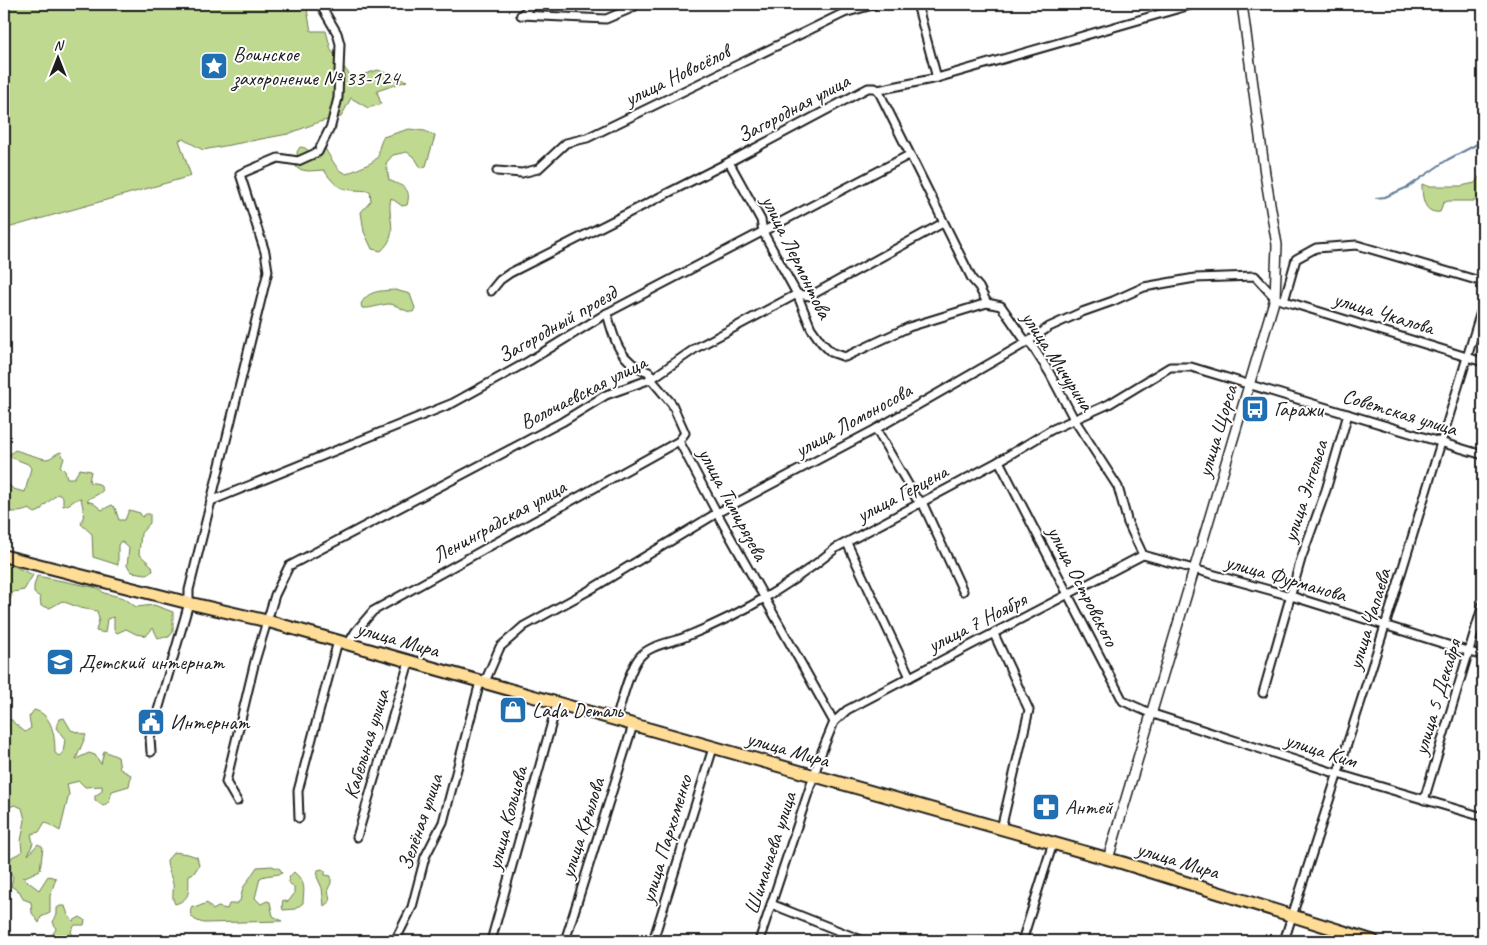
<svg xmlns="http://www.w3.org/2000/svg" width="1487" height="945" font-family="Caveat,sans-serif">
<rect width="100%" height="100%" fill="#fff"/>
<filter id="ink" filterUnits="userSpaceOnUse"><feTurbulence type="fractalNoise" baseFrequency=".02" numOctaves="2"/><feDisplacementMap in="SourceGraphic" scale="10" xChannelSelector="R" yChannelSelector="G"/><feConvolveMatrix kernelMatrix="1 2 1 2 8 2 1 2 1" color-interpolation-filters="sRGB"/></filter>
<g filter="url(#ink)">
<g fill="#bfd990" stroke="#6e7a56">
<path d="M4,4H306L311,31H326L331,50L352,78L378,70L407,81L377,91L381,104L368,108L351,98L341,117L319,122L288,134L203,150L183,139L179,140L191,176L4,229Z"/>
<path d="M409,129L425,131L435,136L426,166L421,168L415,158L407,152L393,155L386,163L389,180C403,187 412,187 407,205L402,206L391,198C386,218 401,233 381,251L372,249L364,232L361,212L371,201L370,191C345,189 339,193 324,170L308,171L298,169L295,165L298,161L297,152L300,147L305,148L309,151L323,143C323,147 337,168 339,170C342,172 345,173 347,174C355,169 375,164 378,156C379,156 379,149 379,148C380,144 382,141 383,137Z"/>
<path d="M1483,171V201H1448L1443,203L1440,212C1423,214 1422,196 1422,184L1427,186H1461L1475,183Z"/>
<path d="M395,290L410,294L415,308L413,312C404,312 398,305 390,304C380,304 372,309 362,308L361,304C368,290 381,291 395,290Z"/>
<path d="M15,450C22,452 42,459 47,459C53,458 55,453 61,452L64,459L60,466L65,471L67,478H74L80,469L91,471L89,482L99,484L103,490C98,496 91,496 87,501L93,503L102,510L112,505L115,508L119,520H125L129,510L140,513L142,517L146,514H150V523L141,533L139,554L152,566L153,571L146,574L132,572L127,566L129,548L121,541L118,545V565L93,557L92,534L81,524L84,514L81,498C74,499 71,505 63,506V497L57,494C51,501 44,504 40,511L35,513L29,509C20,513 12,513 4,509V476C10,489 12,489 25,492L31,468L28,464L10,457V454Z"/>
<path d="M4,559L16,562V567L33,575L24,590L13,592L4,614Z"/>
<path d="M37,576L98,588L104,593L124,598L136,607L154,605L173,612V632L169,637L158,638L153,628L146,636L136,634L126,629L117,633L114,630V617L107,619L105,633L96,631L99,619L97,611L80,608L62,601L50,608L41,606L40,597L34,593V586Z"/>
<path d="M34,710C53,714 55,738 55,753L59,756L63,753L65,739L56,728L60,719L64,718L71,730L86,735L76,759L89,753L95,755L101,764L104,751L118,757L120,769L131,775L129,786L112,791L109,802L103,806L95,800V796L102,791V786L85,787L79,781L67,784L69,794L60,831L45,822L39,832L31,834L33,843L28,855L38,844L43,847L40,870L23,878L39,890L48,876L56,878L50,896V913L41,917L39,923L32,913L31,902L23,899L20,892L11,886L13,877L6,866L12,857L22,852L21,841L25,820L22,808L15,805L6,808L4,804V719L12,720L14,723L25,732L31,728L29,717Z"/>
<path d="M174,852L188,854L197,857L199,865L194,873L189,875C188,890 192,899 175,904C171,897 174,892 173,884C171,875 167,869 167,860Z"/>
<path d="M272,866L280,869L282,873C275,876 267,874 260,878L255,898L261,904L267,901L270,902L273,916L282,921L204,923C195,921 187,917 192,906L197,907L207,903L213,910L218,907L227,909L229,904H235L240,901L243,888L257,867Z"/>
<path d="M322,869L325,871V875L331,876V883L328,889L330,901L324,906L322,888L317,877L318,870Z"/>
<path d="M294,872C306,883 304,887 303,903L295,909L283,910L282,906L283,900L288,902L294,894V887L288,882L290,876Z"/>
<path d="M60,906H65L68,915L73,921L80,917L85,920L84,925H75L71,931L75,941H48L56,929L53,922L57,914V908Z"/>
</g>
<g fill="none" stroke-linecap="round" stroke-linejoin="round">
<path stroke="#637e99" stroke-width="2" d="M1376,198L1385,197L1408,187L1447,160L1483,141"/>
<g stroke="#1c1c1c" stroke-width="11">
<g id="minor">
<path d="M917,4L937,78"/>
<path d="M521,15L606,19L632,8L637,4"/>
<path d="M521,15L530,7L531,4"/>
<path d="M878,90L972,279L979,287L987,303L1001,306L1024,339L1029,341L1049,372L1074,419L1118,487L1128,523L1143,555"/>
<path d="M729,162L761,220L763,232L797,294L811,328L821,342L831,352L845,357L909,327L987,303"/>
<path d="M497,171L522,173L538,169L566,143L587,138L844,13L876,4"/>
<path d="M491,291L500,280L510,273L729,162L868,88H875L878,90L937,78L1194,4"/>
<path d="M1284,301L1296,259L1316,248L1357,245L1483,282"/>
<path d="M607,313C614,340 620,363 649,372L651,379L672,404L685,433L679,441L717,513L834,722"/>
<path d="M876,429L916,498L922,502L963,591"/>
<path d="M999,461L1123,701L1150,713L1338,774L1483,817"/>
<path d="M211,501L453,403L529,361L607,313L909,155"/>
<path d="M847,543L910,677"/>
<path d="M994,634L1029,710L1001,829"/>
<path d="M348,644L356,631L373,611L679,441"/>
<path d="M1263,693L1301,559L1326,490L1348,414"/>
<path d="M616,720C621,704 628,673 638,659C648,645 670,643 685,637C740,615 791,585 836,548L999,461L1051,430L1109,404L1170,367H1191L1483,455"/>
<path d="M151,752L150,738L189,603V590L268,271L265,252L240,174L278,158L298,161L318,152L331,126L338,98L340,44L337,33L320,4"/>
<path d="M1424,800L1483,604"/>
<path d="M237,801L226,782L255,661L275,595L289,566L562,422L606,395L651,379L696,348L797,294L810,296L943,223"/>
<path d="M299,818L298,791L338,641"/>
<path d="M357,837L409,662"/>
<path d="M771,904L864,941"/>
<path d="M395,941L412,907L425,857L443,822L480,682L487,677L500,647L524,626L588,591L717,513L876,429L1029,341L1049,327L1082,312L1113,301L1144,287L1195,278L1255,276L1275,298L1483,362"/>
<path d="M491,941L557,704"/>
<path d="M565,941L633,725"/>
<path d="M653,941L713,748"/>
<path d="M759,941L822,751L834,722L847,710L1143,555L1291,596L1483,656"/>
<path d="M1022,941L1053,843"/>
<path d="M1284,941L1385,626L1483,305"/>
</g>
</g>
<g stroke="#1c1c1c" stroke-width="12">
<path id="tertiary" d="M1108,859L1275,298L1277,245L1265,174L1242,4"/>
</g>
<g stroke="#1c1c1c" stroke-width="15">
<path id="primary" d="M4,556L189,603L267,621L1123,863L1373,941"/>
</g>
<use href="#minor" stroke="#fff" stroke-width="7"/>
<use href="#tertiary" stroke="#fff" stroke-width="9"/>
<use href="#primary" stroke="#ffdd96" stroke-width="11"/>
</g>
</g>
<defs>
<g id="sight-square" transform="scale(1.4375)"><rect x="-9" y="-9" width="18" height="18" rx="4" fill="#1f6fb2" stroke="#fff"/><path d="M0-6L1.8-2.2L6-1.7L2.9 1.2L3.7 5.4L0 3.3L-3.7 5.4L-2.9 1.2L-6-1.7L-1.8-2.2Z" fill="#fff"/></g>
<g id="bus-square" transform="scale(1.4375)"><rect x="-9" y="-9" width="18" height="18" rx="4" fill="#1f6fb2" stroke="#fff"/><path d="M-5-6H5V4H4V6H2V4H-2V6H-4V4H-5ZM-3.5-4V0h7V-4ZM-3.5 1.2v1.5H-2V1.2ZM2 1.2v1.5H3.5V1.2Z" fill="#fff"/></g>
<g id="school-square" transform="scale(1.4375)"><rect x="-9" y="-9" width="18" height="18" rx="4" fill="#1f6fb2" stroke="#fff"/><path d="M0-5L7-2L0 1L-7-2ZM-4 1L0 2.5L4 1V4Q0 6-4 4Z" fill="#fff"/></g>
<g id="shop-square" transform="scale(1.4375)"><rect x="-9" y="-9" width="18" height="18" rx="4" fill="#1f6fb2" stroke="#fff"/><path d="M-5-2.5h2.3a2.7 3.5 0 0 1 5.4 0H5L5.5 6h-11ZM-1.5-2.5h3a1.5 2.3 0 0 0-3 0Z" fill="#fff"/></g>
<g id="civic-square" transform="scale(1.4375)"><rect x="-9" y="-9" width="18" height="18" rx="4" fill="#1f6fb2" stroke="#fff"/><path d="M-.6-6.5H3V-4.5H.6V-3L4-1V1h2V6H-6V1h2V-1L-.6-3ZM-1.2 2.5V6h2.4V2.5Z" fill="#fff"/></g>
<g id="pharmacy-square" transform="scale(1.4375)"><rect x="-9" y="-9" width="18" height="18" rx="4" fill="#1f6fb2" stroke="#fff"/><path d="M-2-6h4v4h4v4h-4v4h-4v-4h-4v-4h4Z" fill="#fff"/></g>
</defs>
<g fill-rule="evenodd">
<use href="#sight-square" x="214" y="66"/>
<use href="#bus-square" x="1255" y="409"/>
<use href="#school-square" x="60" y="662"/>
<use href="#shop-square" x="513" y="710"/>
<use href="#civic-square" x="151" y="722"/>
<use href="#pharmacy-square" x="1046" y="807"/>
</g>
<g text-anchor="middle" stroke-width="4" stroke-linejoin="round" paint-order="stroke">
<g font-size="21" fill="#1c1c1c" stroke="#fff" text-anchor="start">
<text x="233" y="61">Воинское<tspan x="233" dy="24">захоронение № 33-124</tspan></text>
<text x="1274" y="416">Гаражи</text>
<text x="79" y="669">Детский интернат</text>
<text x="532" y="717">Lada Dеталь</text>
<text x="170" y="729">Интернат</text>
<text x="1065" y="814">Антей</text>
</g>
<g font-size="21" fill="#1c1c1c" stroke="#fff">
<text transform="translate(677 75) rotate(-26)" y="7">улица Новосёлов</text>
<text transform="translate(793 108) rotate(-28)" y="7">Загородная улица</text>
<text transform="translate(797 257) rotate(64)" y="7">улица Лермонтова</text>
<text transform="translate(1384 313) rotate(17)" y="7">улица Чкалова</text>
<text transform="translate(557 324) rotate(-30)" y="7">Загородный проезд</text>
<text transform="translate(1058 361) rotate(57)" y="7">улица Мичурина</text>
<text transform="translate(583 392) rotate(-27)" y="7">Волочаевская улица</text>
<text transform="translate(1400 412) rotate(17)" y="7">Советская улица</text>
<text transform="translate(853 420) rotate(-29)" y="7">улица Ломоносова</text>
<text transform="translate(1217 431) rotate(-73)" y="7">улица Щорса</text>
<text transform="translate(1305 491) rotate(-72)" y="7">улица Энгельса</text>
<text transform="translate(902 493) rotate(-28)" y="7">улица Герцена</text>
<text transform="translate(733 504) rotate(62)" y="7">улица Тимирязева</text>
<text transform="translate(499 521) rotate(-29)" y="7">Ленинградская улица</text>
<text transform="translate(1286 578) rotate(16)" y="7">улица Фурманова</text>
<text transform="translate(1083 586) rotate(63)" y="7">улица Островского</text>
<text transform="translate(1369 619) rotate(-73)" y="7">улица Чапаева</text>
<text transform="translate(977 622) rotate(-27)" y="7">улица 7 Ноября</text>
<text transform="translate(398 639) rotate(16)" y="7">улица Мира</text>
<text transform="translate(1437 697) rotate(-73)" y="7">улица 5 Декабря</text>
<text transform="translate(366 744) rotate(-73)" y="7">Кабельная улица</text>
<text transform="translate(788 749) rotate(16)" y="7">улица Мира</text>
<text transform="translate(1321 750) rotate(18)" y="7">улица Ким</text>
<text transform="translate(507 818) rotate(-75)" y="7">улица Кольцова</text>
<text transform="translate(420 822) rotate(-71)" y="7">Зелёная улица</text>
<text transform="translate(582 828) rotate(-72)" y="7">улица Крылова</text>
<text transform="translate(666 839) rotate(-73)" y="7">улица Пархоменко</text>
<text transform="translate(770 853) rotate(-72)" y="7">Шиманаева улица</text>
<text transform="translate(1178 860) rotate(17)" y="7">улица Мира</text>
</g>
</g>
<rect width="1487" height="945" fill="none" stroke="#fff" stroke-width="20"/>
<rect x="10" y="10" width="1467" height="925" fill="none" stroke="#1c1c1c" stroke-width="2" filter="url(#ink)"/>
<g transform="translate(58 58)" stroke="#ffffff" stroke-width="4" paint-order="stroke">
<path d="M0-4L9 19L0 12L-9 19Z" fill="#1c1c1c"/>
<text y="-8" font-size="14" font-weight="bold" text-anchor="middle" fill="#1c1c1c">N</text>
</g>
</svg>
